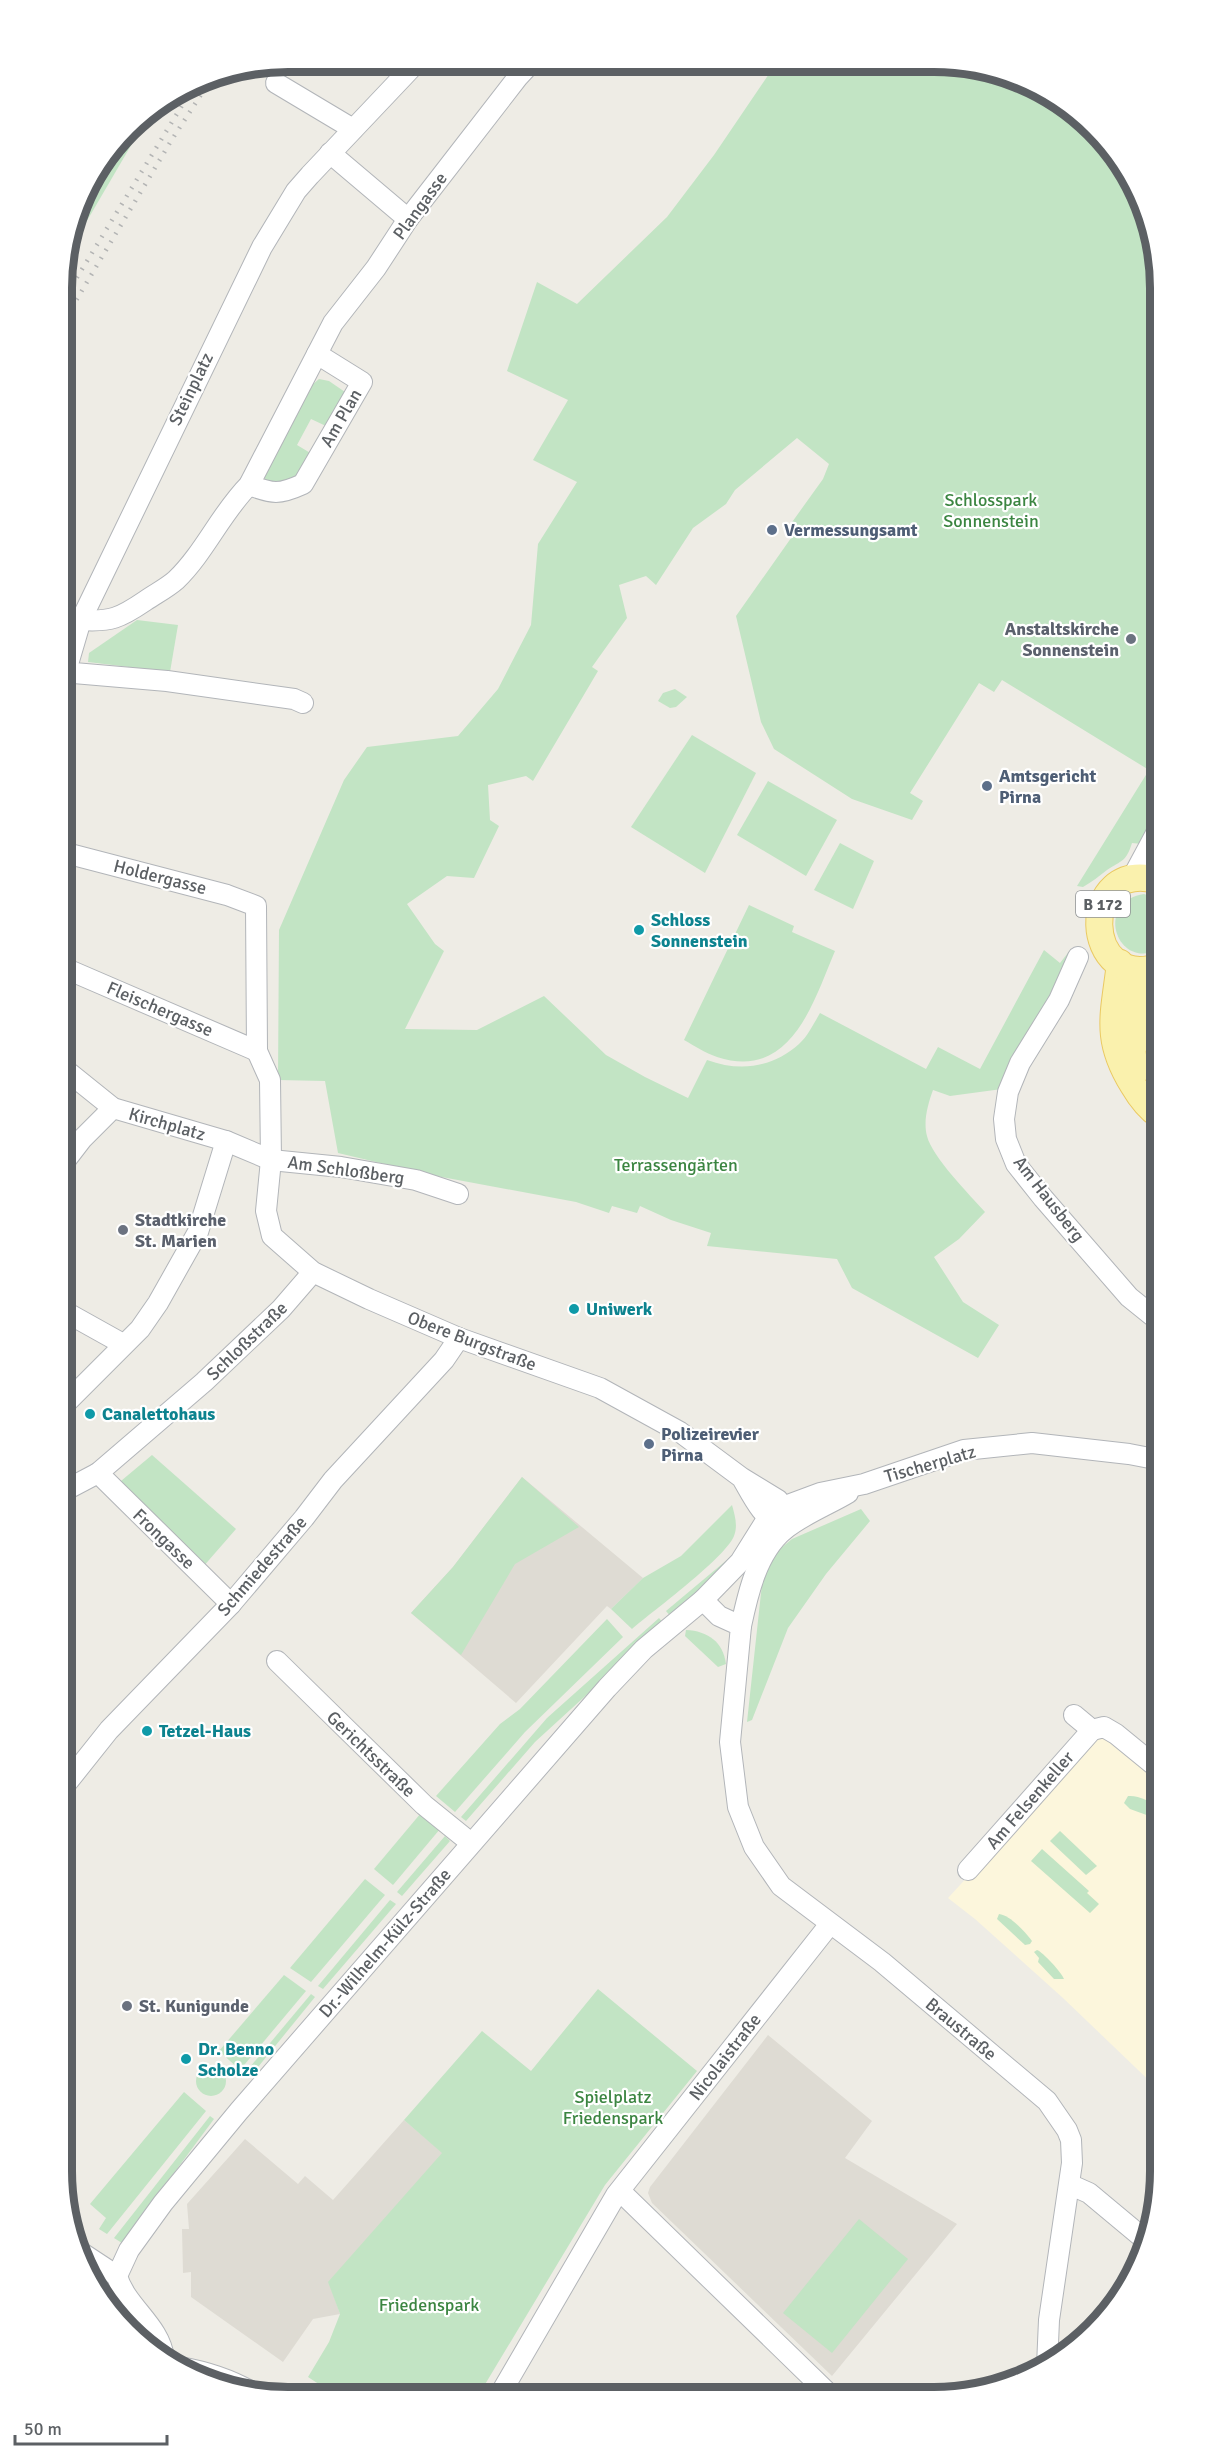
<svg xmlns="http://www.w3.org/2000/svg" width="1222" height="2459" font-family="Signika,sans-serif">
<rect width="100%" height="100%" fill="#eeece5"/>
<path fill="#fcf6dc" d="M1102,1738L1108,1740L1160,1782V2091L1063,1998L975,1919L948,1898L1093,1741Z"/>
<g fill="#dedbd3">
<path d="M522,1477L643,1578L611,1609L607,1606L516,1703L411,1613L453,1567Z"/>
<path d="M768,2035L872,2121L845,2158L957,2224L832,2376L652,2203L648,2193L650,2187Z"/>
<path d="M404,2120L443,2153L329,2282L340,2314L313,2319L283,2362L191,2297V2272L183,2273L182,2229H189L187,2204L245,2139L298,2184L305,2176L333,2200Z"/>
</g>
<g fill="#c2e4c4">
<path d="M775,65L978,66L1034,85L1083,117L1122,162L1149,215L1160,288V804L1149,823L1142,844L1132,843C1126,862 1122,860 1107,870C1099,876 1092,882 1083,887L1077,886L1149,770L1002,680L994,692L979,683L910,793L923,801L912,820L852,799L774,749L761,722L736,616L796,531L790,525L823,479L829,464L797,438L735,490L726,504L693,528L656,585L646,576L619,585L627,618L592,667L598,671L533,781L526,776L488,785L490,820L499,826L474,878L447,876L407,904L435,944L444,951L405,1029L477,1030L544,996L606,1055L645,1077L688,1098L707,1060C740,1072 772,1068 799,1044C808,1036 814,1023 820,1013L926,1069L938,1047L980,1069L1044,950L1060,963L1071,949L1054,993L1002,1089L950,1096L933,1090C928,1104 923,1121 927,1136C932,1157 970,1195 985,1212L959,1239L934,1257L963,1302L999,1325L978,1358L852,1288L837,1259L707,1246L711,1233L671,1220L640,1206L637,1213L612,1206L609,1213L576,1202L431,1175L338,1153L325,1081L278,1080L279,930L344,780L367,747L458,736L498,689L531,625L538,544L577,482L533,460L568,400L507,371L537,282L577,304L667,217L714,155Z"/>
<path d="M134,124L133,142L67,255L85,188Z"/>
<path d="M319,379L329,381L345,392L326,426L311,419L297,445L312,454L295,483L268,484L264,477L312,385Z"/>
<path d="M137,620L178,625L170,672L88,662L89,653Z"/>
<path d="M675,689L687,697L676,707L670,708L658,701L663,693Z"/>
<path d="M692,735L756,773L705,873L631,827Z"/>
<path d="M768,781L837,820L806,876L737,835Z"/>
<path d="M840,843L874,861L853,909L814,890Z"/>
<path d="M1144,894L1160,899V949C1117,972 1093,902 1144,894Z"/>
<path d="M749,905L794,926L792,932L835,951C813,1003 791,1081 717,1057C705,1053 695,1046 684,1040Z"/>
<path d="M1160,1013V1093C1147,1059 1146,1046 1160,1013Z"/>
<path d="M152,1455L236,1529L202,1568L121,1491V1481Z"/>
<path d="M522,1477L579,1527L515,1564L461,1655L411,1613L453,1567Z"/>
<path d="M732,1505C735,1516 738,1526 734,1536C725,1558 653,1611 632,1629L611,1609L643,1578L681,1556Z"/>
<path d="M861,1509L870,1521L826,1574L788,1628L752,1720L747,1722L762,1584L770,1562L781,1548L792,1539Z"/>
<path d="M734,1554L736,1556L671,1617L666,1611Z"/>
<path d="M659,1618L664,1624L535,1742L466,1821L461,1817L547,1718Z"/>
<path d="M607,1619L623,1637L525,1732L455,1812L436,1796L500,1724L520,1709Z"/>
<path d="M686,1630C708,1631 723,1642 726,1664L718,1667L685,1636Z"/>
<path d="M1128,1796C1138,1795 1151,1801 1158,1809L1157,1814L1152,1817L1130,1809L1124,1803Z"/>
<path d="M421,1813L440,1829L393,1885L374,1869Z"/>
<path d="M1060,1831L1097,1866L1086,1875L1050,1841Z"/>
<path d="M445,1836L450,1841L402,1896L397,1892Z"/>
<path d="M1042,1849L1089,1891L1087,1893L1099,1904L1090,1913L1031,1861Z"/>
<path d="M365,1879L385,1895L311,1982L290,1968Z"/>
<path d="M390,1900L396,1904L323,1989L318,1986Z"/>
<path d="M999,1914C1010,1915 1025,1932 1032,1941L1030,1944L1025,1945L997,1919Z"/>
<path d="M1037,1950C1043,1952 1062,1973 1064,1979H1054L1038,1962L1039,1958L1034,1952Z"/>
<path d="M284,1975L306,1991L240,2070L219,2051Z"/>
<path d="M598,1989L697,2071L605,2185L478,2396H337L308,2377L329,2342L340,2314L328,2282L442,2153L404,2120L482,2031L531,2071Z"/>
<path d="M311,1994L315,1997L250,2077L245,2073Z"/>
<circle cx="211" cy="2081" r="15"/>
<path d="M184,2092L206,2111L107,2234L99,2229L106,2218L90,2204Z"/>
<path d="M210,2116L214,2119L122,2243L114,2238Z"/>
<path d="M859,2219L908,2259L832,2353L783,2313Z"/>
<path d="M113,2304L126,2313L135,2337L108,2307Z"/>
</g>
<g fill="none" stroke-linecap="round" stroke-linejoin="round">
<g stroke="#b2b5b9" stroke-width="22">
<g id="minor">
<path d="M276,83L353,129"/>
<path d="M330,153L408,219"/>
<path d="M249,485C273,494 279,495 303,484L362,382L317,354"/>
<path d="M81,620C111,622 120,618 145,601C155,594 167,588 176,580C205,552 221,513 249,485L333,323L376,268L408,219L518,77L531,63"/>
<path d="M62,672L167,681L294,699L303,703"/>
<path d="M62,699L66,671L81,620L262,247L296,191L310,175L417,62"/>
<path d="M62,852L227,895L256,906L257,1051L270,1080L271,1160L266,1211L272,1236L313,1272L369,1299L459,1338L600,1388L680,1432L742,1478L778,1500L787,1511L784,1530C761,1515 755,1501 742,1478"/>
<path d="M1131,880L1160,826"/>
<path d="M1078,957L1059,1000L1020,1063L1008,1092L1004,1119L1006,1139L1016,1164L1043,1198L1129,1297L1160,1322"/>
<path d="M62,967L257,1051"/>
<path d="M62,1067L113,1108L226,1141L271,1160L341,1167L416,1180L458,1194"/>
<path d="M62,1165L82,1139L113,1108"/>
<path d="M62,1310L123,1344"/>
<path d="M62,1407L140,1329L158,1303L198,1232L226,1141"/>
<path d="M98,1473L231,1604"/>
<path d="M62,1492L98,1473L204,1382L281,1309L313,1272"/>
<path d="M703,1600L719,1616L741,1626L730,1742L738,1807L754,1847L781,1886L882,1962L1047,2101L1067,2130L1071,2140L1072,2163L1049,2320L1047,2366"/>
<path d="M741,1626C748,1593 757,1553 784,1530C802,1515 828,1505 848,1493"/>
<path d="M277,1661L424,1805L471,1843"/>
<path d="M1074,1715L1092,1730"/>
<path d="M62,1789L109,1730L231,1604L304,1518L333,1480L444,1360L459,1338"/>
<path d="M968,1870L1092,1730L1104,1727L1116,1734L1160,1770"/>
<path d="M1071,2185L1089,2193L1149,2243"/>
<path d="M620,2191L832,2397"/>
<path d="M76,2249L117,2276"/>
<path d="M117,2276L129,2250L163,2203L239,2111L607,1688L644,1649L703,1600L740,1562L767,1519L785,1506L820,1493L864,1484L964,1450L1032,1443L1129,1454L1160,1460"/>
<path d="M117,2276C126,2307 160,2325 164,2358"/>
<path d="M180,2367C209,2372 233,2380 257,2395"/>
<path d="M499,2396L616,2195L830,1924"/>
</g>
</g>
<g stroke="#eac962" stroke-width="28">
<g id="major">
<path d="M1120,963C1114,1015 1104,1038 1133,1085C1140,1097 1148,1108 1160,1116"/>
<path d="M1160,966C1082,995 1076,855 1160,881"/>
<path d="M1136,1042L1160,995"/>
<path d="M1136,1071C1127,1036 1133,1003 1148,970"/>
</g>
</g>
<use href="#minor" stroke="#fff" stroke-width="20"/>
<use href="#major" stroke="#faf1ad" stroke-width="26"/>
<g stroke="#b3b4b4" stroke-width="4.5" stroke-dasharray="1.5 8" stroke-linecap="butt">
<path d="M62,302L197,81"/>
<path d="M62,324L171,141L213,76"/>
</g>
</g>
<g fill="#5c6f8a" stroke="#fff" stroke-width="2">
<circle cx="772" cy="530" r="6"/>
<circle cx="987" cy="786" r="6"/>
<circle cx="649" cy="1444" r="6"/>
</g>
<g fill="#6b7280" stroke="#fff" stroke-width="2">
<circle cx="1131" cy="639" r="6"/>
<circle cx="123" cy="1230" r="6"/>
<circle cx="127" cy="2006" r="6"/>
</g>
<g fill="#0f9aa8" stroke="#fff" stroke-width="2">
<circle cx="639" cy="930" r="6"/>
<circle cx="574" cy="1309" r="6"/>
<circle cx="90" cy="1414" r="6"/>
<circle cx="147" cy="1731" r="6"/>
<circle cx="186" cy="2059" r="6"/>
</g>
<g text-anchor="middle" stroke-width="4.5" stroke-linejoin="round" paint-order="stroke">
<rect fill="#fff" stroke="#8d9092" stroke-width="1.5" x="1076" y="891" width="54" height="26" rx="4.5"/>
<g font-size="16" font-weight="bold" fill="#5c6064">
<text x="1103" y="910">B 172</text>
</g>
<g font-size="18" fill="#5c6064" stroke="#fff">
<text transform="translate(420 206) rotate(-54)" y="6">Plangasse</text>
<text transform="translate(191 389) rotate(-64)" y="6">Steinplatz</text>
<text transform="translate(341 418) rotate(-60)" y="6">Am Plan</text>
<text transform="translate(160 877) rotate(14)" y="6">Holdergasse</text>
<text transform="translate(160 1009) rotate(23)" y="6">Fleischergasse</text>
<text transform="translate(167 1124) rotate(16)" y="6">Kirchplatz</text>
<text transform="translate(346 1170) rotate(8)" y="6">Am Schloßberg</text>
<text transform="translate(1049 1199) rotate(52)" y="6">Am Hausberg</text>
<text transform="translate(247 1341) rotate(-44)" y="6">Schloßstraße</text>
<text transform="translate(472 1341) rotate(21)" y="6">Obere Burgstraße</text>
<text transform="translate(930 1464) rotate(-16)" y="6">Tischerplatz</text>
<text transform="translate(164 1539) rotate(44)" y="6">Frongasse</text>
<text transform="translate(262 1566) rotate(-49)" y="6">Schmiedestraße</text>
<text transform="translate(371 1754) rotate(44)" y="6">Gerichtsstraße</text>
<text transform="translate(1030 1800) rotate(-49)" y="6">Am Felsenkeller</text>
<text transform="translate(385 1943) rotate(-49)" y="6">Dr.-Wilhelm-Külz-Straße</text>
<text transform="translate(961 2029) rotate(40)" y="6">Braustraße</text>
<text transform="translate(725 2057) rotate(-52)" y="6">Nicolaistraße</text>
</g>
<g font-size="18" fill="#3b8541" stroke="#fff">
<text x="991" y="506">Schlosspark<tspan x="991" dy="21">Sonnenstein</tspan></text>
<text x="676" y="1171">Terrassengärten</text>
<text x="613" y="2103">Spielplatz<tspan x="613" dy="21">Friedenspark</tspan></text>
<text x="429" y="2311">Friedenspark</text>
</g>
<g font-size="18" font-weight="bold" fill="#4e5e75" stroke="#fff" text-anchor="start">
<text x="784" y="536">Vermessungsamt</text>
<text x="999" y="782">Amtsgericht<tspan x="999" dy="21">Pirna</tspan></text>
<text x="661" y="1440">Polizeirevier<tspan x="661" dy="21">Pirna</tspan></text>
</g>
<g font-size="18" font-weight="bold" fill="#5b616d" stroke="#fff" text-anchor="start">
<text x="1119" y="635" text-anchor="end">Anstaltskirche<tspan x="1119" dy="21">Sonnenstein</tspan></text>
<text x="135" y="1226">Stadtkirche<tspan x="135" dy="21">St. Marien</tspan></text>
<text x="139" y="2012">St. Kunigunde</text>
</g>
<g font-size="18" font-weight="bold" fill="#0d838f" stroke="#fff" text-anchor="start">
<text x="651" y="926">Schloss<tspan x="651" dy="21">Sonnenstein</tspan></text>
<text x="586" y="1315">Uniwerk</text>
<text x="102" y="1420">Canalettohaus</text>
<text x="159" y="1737">Tetzel-Haus</text>
<text x="198" y="2055">Dr. Benno<tspan x="198" dy="21">Scholze</tspan></text>
</g>
</g>
<path d="M0 0H1222V2459H0ZM288 72H934A216 216 0 0 1 1150 288V2171A216 216 0 0 1 934 2387H288A216 216 0 0 1 72 2171V288A216 216 0 0 1 288 72Z" fill="#fff" fill-rule="evenodd"/>
<path fill="none" stroke="#5c6064" stroke-width="8" d="M288 72H934A216 216 0 0 1 1150 288V2171A216 216 0 0 1 934 2387H288A216 216 0 0 1 72 2171V288A216 216 0 0 1 288 72Z"/>
<path d="M15 2435v9h152v-9" fill="none" stroke="#5c6064" stroke-width="3"/>
<text x="24" y="2435" font-size="18" fill="#5c6064" stroke="#ffffff" stroke-width="4.5" paint-order="stroke">50 m</text>
</svg>
